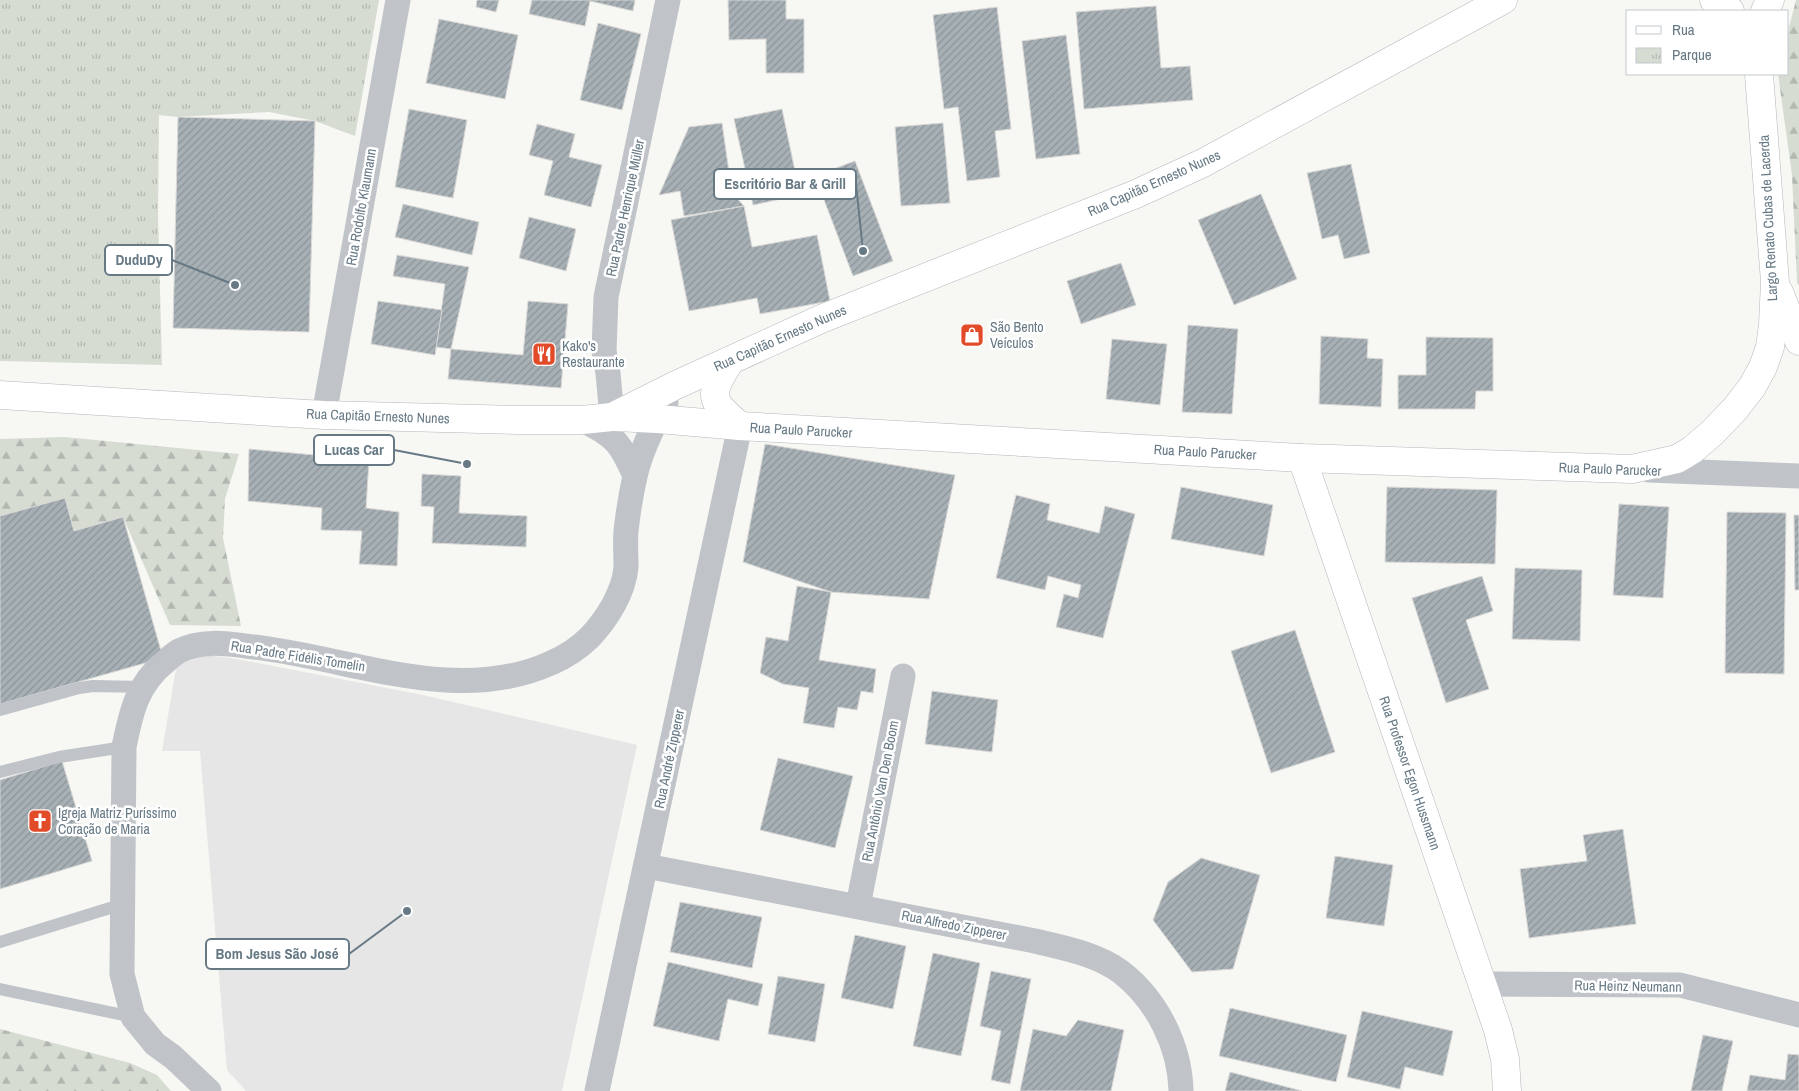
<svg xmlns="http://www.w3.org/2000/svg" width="1799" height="1091" font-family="'Archivo Narrow',sans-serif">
<defs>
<pattern id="forest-firs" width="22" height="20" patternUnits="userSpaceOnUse" patternTransform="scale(1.25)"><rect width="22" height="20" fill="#d7dcd3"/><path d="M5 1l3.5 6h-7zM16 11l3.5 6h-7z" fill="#b2b7b1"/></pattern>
<pattern id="park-tufts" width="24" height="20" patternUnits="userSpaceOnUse" patternTransform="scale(1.25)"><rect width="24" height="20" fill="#d7dcd3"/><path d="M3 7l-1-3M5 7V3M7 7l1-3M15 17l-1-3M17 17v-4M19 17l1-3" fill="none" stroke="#b2b7b1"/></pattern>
<pattern id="building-hatch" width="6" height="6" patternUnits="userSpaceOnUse" patternTransform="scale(1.25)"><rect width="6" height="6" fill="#a7b0b5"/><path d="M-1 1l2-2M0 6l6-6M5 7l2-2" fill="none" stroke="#8c9499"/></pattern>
</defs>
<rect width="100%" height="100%" fill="#f7f7f4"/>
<path fill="#e5e6e5" d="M179,651L237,659L423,695L637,745L562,1091H246L227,1070L200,751H162Z"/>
<g fill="url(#forest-firs)">
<path d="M1796,0H1799V286L1797,282L1792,175L1778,74H1788V31Z"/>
<path d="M65,437L239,454L225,499L223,538L241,626L170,625L123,517L74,531L65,498L0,516V439Z"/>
<path d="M0,1029L130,1063L157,1075L171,1091H0Z"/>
</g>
<path fill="url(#park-tufts)" d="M0,0H379L355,136L315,121L269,112L178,117L159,115L158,216L162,365L0,361Z"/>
<g fill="url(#building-hatch)" stroke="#d9d8d6">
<path d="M477,0H499L496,12L476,7Z"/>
<path d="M532,0H635L633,11L590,1L585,26L529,14Z"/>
<path d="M728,0H786V19H804V73H766V39L729,40Z"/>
<path d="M1156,6L1161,68L1190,66L1193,100L1084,109L1076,12Z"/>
<path d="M997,7L1011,129L995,131L1000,177L967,181L958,107L944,109L933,15Z"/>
<path d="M439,19L518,35L505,99L426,83Z"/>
<path d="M598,23L641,34L622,110L580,100Z"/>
<path d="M1066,35L1080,154L1036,159L1022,41Z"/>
<path d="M409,109L467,120L453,198L395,187Z"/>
<path d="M782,109L800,195L753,205L734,119Z"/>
<path d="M178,117L315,121L309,332L173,328Z"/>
<path d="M722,123L732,193L744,206L684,216L680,191L659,195L689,127Z"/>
<path d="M943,123L950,203L901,206L895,127Z"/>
<path d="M537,124L575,134L569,157L602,165L591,207L544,195L553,161L529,155Z"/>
<path d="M855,161L893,261L853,276L815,176Z"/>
<path d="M1351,164L1370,253L1344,259L1338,235L1322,239L1307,173Z"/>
<path d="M1261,194L1297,279L1234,305L1198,220Z"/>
<path d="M403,204L479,222L472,255L395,237Z"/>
<path d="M744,206L752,247L817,235L830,301L760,314L757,298L689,311L671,220Z"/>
<path d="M529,217L576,229L566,271L519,258Z"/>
<path d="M397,255L469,267L451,349L436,347L445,284L393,276Z"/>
<path d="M1121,263L1136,305L1081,324L1067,281Z"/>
<path d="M378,301L442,310L435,355L371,344Z"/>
<path d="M528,301L568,304L561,388L448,379L451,349L523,355Z"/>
<path d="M1188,325L1238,329L1232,414L1182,412Z"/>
<path d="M1321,336L1368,339L1367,358L1383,359L1381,407L1319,404Z"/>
<path d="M1426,337L1493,338V391H1476L1475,409H1398V375H1426Z"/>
<path d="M1112,339L1167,344L1160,405L1106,399Z"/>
<path d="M765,444L955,475L929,599L831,592L743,562Z"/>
<path d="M249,449L369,460L366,508L399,512L397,566L359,564L362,531L321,530L322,508L248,501Z"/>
<path d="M422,474L461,476L459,513L527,516L526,547L432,543L434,507L421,506Z"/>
<path d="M1181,487L1273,505L1264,556L1171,539Z"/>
<path d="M1387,487L1497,490L1495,564L1385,562Z"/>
<path d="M1016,495L1050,504L1047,520L1099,533L1105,506L1135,514L1103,638L1056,627L1064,594L1078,598L1081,585L1048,576L1045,590L996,578Z"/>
<path d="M65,498L74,531L123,517L163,658L0,704V516Z"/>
<path d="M1619,504L1669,507L1663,598L1613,595Z"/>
<path d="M1727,512L1786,513L1784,674L1725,673Z"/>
<path d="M1794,515H1799V590H1795Z"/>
<path d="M1515,568L1582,570L1580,641L1512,639Z"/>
<path d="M1482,576L1493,611L1466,620L1489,689L1446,703L1412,598Z"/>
<path d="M797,586L831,592L819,660L876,669L873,693L861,691L857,710L838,707L834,728L803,723L809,688L783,684L760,673L766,637L788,641Z"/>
<path d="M1295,630L1335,752L1271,773L1231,651Z"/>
<path d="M932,691L998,700L992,752L925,744Z"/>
<path d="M778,758L853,776L835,848L760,830Z"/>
<path d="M62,761L92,861L0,889V780Z"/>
<path d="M1623,829L1636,924L1529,938L1520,869L1587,861L1583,835Z"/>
<path d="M1335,856L1393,865L1384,926L1326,918Z"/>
<path d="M1201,858L1260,875L1233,969L1192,972L1153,920L1168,882Z"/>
<path d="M680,902L762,917L752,968L670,952Z"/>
<path d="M855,935L906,946L893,1009L841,998Z"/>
<path d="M933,953L980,963L961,1056L913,1046Z"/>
<path d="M668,962L763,984L758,1006L728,999L719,1041L653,1026Z"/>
<path d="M991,971L1031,979L1010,1084L991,1080L1001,1031L980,1026Z"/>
<path d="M778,976L825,984L815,1042L768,1034Z"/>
<path d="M1230,1008L1347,1035L1336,1082L1219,1056Z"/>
<path d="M1362,1011L1453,1031L1443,1076L1405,1067L1400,1089L1347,1077Z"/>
<path d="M1078,1020L1124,1030L1111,1091H1020L1033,1029L1066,1036Z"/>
<path d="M1703,1035L1733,1041L1722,1091H1691Z"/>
<path d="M1788,1054L1799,1055V1091H1747L1750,1075L1785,1080Z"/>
<path d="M1230,1072L1302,1091H1225Z"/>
</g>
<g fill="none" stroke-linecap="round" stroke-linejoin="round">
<g stroke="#b2b8bc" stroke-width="29">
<g id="secondary">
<path d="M1714,0L1730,11"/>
<path d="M1765,11L1770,0"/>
<path d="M1779,292L1799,341"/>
<path d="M730,361C708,396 709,400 740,426"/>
<path d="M0,395L324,415L519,420H582L612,417L676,385L821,319L1136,194L1203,163L1503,0"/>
<path d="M614,417L658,419L740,426L1302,458L1632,469L1677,459L1692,450L1712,433L1735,409L1752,387L1763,367L1770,347L1773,325L1775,282L1759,74"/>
<path d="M1302,458L1498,1030L1505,1059L1507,1091"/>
</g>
</g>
<g stroke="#c0c4c8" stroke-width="12">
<path d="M0,710L79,688L93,686L142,687"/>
<path d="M0,772L59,757L124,747"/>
<path d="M0,942L123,904"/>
<path d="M0,989L133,1017"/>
</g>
<g stroke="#c0c4c8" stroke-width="25">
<path d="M324,415L398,0"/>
<path d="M612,417L608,373L604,351L606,297L668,0"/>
<path d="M582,420C615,435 621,444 635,476"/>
<path d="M1649,470L1799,476"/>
<path d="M646,866L1035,941C1064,948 1097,954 1121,972C1157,1000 1180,1046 1181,1091"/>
<path d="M858,906L903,676"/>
<path d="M1483,984L1680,985L1799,1015"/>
<path d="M209,1091L173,1057L155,1044L133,1017L122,974L124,747C131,712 137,684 166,661C170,658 175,653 179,651C201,639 230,644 254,647C350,658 457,706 551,663C565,657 579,648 590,637C607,619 624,592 626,567C626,555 625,543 626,531C628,513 631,494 635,476C641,450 653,426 666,403"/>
<path d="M597,1091L740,426"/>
</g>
<use href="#secondary" stroke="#fff" stroke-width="28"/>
</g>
<defs>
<g id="shop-square" transform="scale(1.25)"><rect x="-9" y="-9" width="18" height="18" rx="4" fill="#e14b2a" stroke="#fff"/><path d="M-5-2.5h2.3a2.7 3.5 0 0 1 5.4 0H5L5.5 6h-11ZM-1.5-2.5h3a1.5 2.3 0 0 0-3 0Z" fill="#fff"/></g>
<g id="restaurant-square" transform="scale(1.25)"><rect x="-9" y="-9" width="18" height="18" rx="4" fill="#e14b2a" stroke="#fff"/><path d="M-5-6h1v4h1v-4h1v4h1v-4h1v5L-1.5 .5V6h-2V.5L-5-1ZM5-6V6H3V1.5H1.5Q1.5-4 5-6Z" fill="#fff"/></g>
<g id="church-square" transform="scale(1.25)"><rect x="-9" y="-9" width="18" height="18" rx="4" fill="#e14b2a" stroke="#fff"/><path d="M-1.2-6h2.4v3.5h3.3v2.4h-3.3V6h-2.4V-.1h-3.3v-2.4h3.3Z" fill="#fff"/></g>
</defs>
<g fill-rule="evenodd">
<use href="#shop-square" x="972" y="335"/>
<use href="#restaurant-square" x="544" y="354"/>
<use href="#church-square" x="40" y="821"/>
</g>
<g text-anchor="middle" stroke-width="5" stroke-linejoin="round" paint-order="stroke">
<g font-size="14" fill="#667985" stroke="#fff">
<text transform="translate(1154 183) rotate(-24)" y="5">Rua Capitão Ernesto Nunes</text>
<text transform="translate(361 207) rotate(-80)" y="5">Rua Rodolfo Klaumann</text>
<text transform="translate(625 208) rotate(-78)" y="5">Rua Padre Henrique Müller</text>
<text transform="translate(1768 218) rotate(-93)" y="5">Largo Renato Cubas de Lacerda</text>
<text transform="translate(780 338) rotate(-24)" y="5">Rua Capitão Ernesto Nunes</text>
<text transform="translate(378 416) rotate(2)" y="5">Rua Capitão Ernesto Nunes</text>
<text transform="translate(801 430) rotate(3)" y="5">Rua Paulo Parucker</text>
<text transform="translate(1205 452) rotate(3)" y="5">Rua Paulo Parucker</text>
<text transform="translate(1610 469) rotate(2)" y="5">Rua Paulo Parucker</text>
<text transform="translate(298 656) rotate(9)" y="5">Rua Padre Fidélis Tomelin</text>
<text transform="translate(669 759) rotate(-78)" y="5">Rua André Zipperer</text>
<text transform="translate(1410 773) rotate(71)" y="5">Rua Professor Egon Hussmann</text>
<text transform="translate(880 791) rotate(-79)" y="5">Rua Antônio Van Den Boom</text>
<text transform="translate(954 925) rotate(11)" y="5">Rua Alfredo Zipperer</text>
<text transform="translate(1628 986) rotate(1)" y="5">Rua Heinz Neumann</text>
</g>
<g font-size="14" fill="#667985" stroke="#fff" text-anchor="start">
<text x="990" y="332">São Bento<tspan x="990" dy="16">Veículos</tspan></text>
<text x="562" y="351">Kako's<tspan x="562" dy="16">Restaurante</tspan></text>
<text x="58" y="818">Igreja Matriz Puríssimo<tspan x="58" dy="16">Coração de Maria</tspan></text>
</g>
</g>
<path fill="none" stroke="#667985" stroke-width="2" d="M863 251L856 184M235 285L172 260M467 464L394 450M407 911L349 954"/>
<g fill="#667985" stroke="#fff" stroke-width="2">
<circle cx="863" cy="251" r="5"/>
<circle cx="235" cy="285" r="5"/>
<circle cx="467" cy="464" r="5"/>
<circle cx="407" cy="911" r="5"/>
</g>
<g fill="#fff" stroke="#667985" stroke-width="2">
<rect x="714" y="169" width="142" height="30" rx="5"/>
<rect x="105" y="245" width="67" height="30" rx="5"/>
<rect x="314" y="435" width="80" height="30" rx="5"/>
<rect x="206" y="939" width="143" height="30" rx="5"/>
</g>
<g font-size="15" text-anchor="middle" font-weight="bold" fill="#667985">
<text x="785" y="189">Escritório Bar &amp; Grill</text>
<text x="139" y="265">DuduDy</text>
<text x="354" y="455">Lucas Car</text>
<text x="277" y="959">Bom Jesus São José</text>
</g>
<rect x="1626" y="10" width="162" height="65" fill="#ffffff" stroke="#c2c9ce"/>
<rect x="1636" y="26" width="25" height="8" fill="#ffffff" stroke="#c2c9ce"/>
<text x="1672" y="35" font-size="15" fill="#667985">Rua</text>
<rect x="1636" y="48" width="25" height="15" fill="url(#park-tufts)" stroke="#c2c9ce"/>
<text x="1672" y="60" font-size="15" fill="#667985">Parque</text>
</svg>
